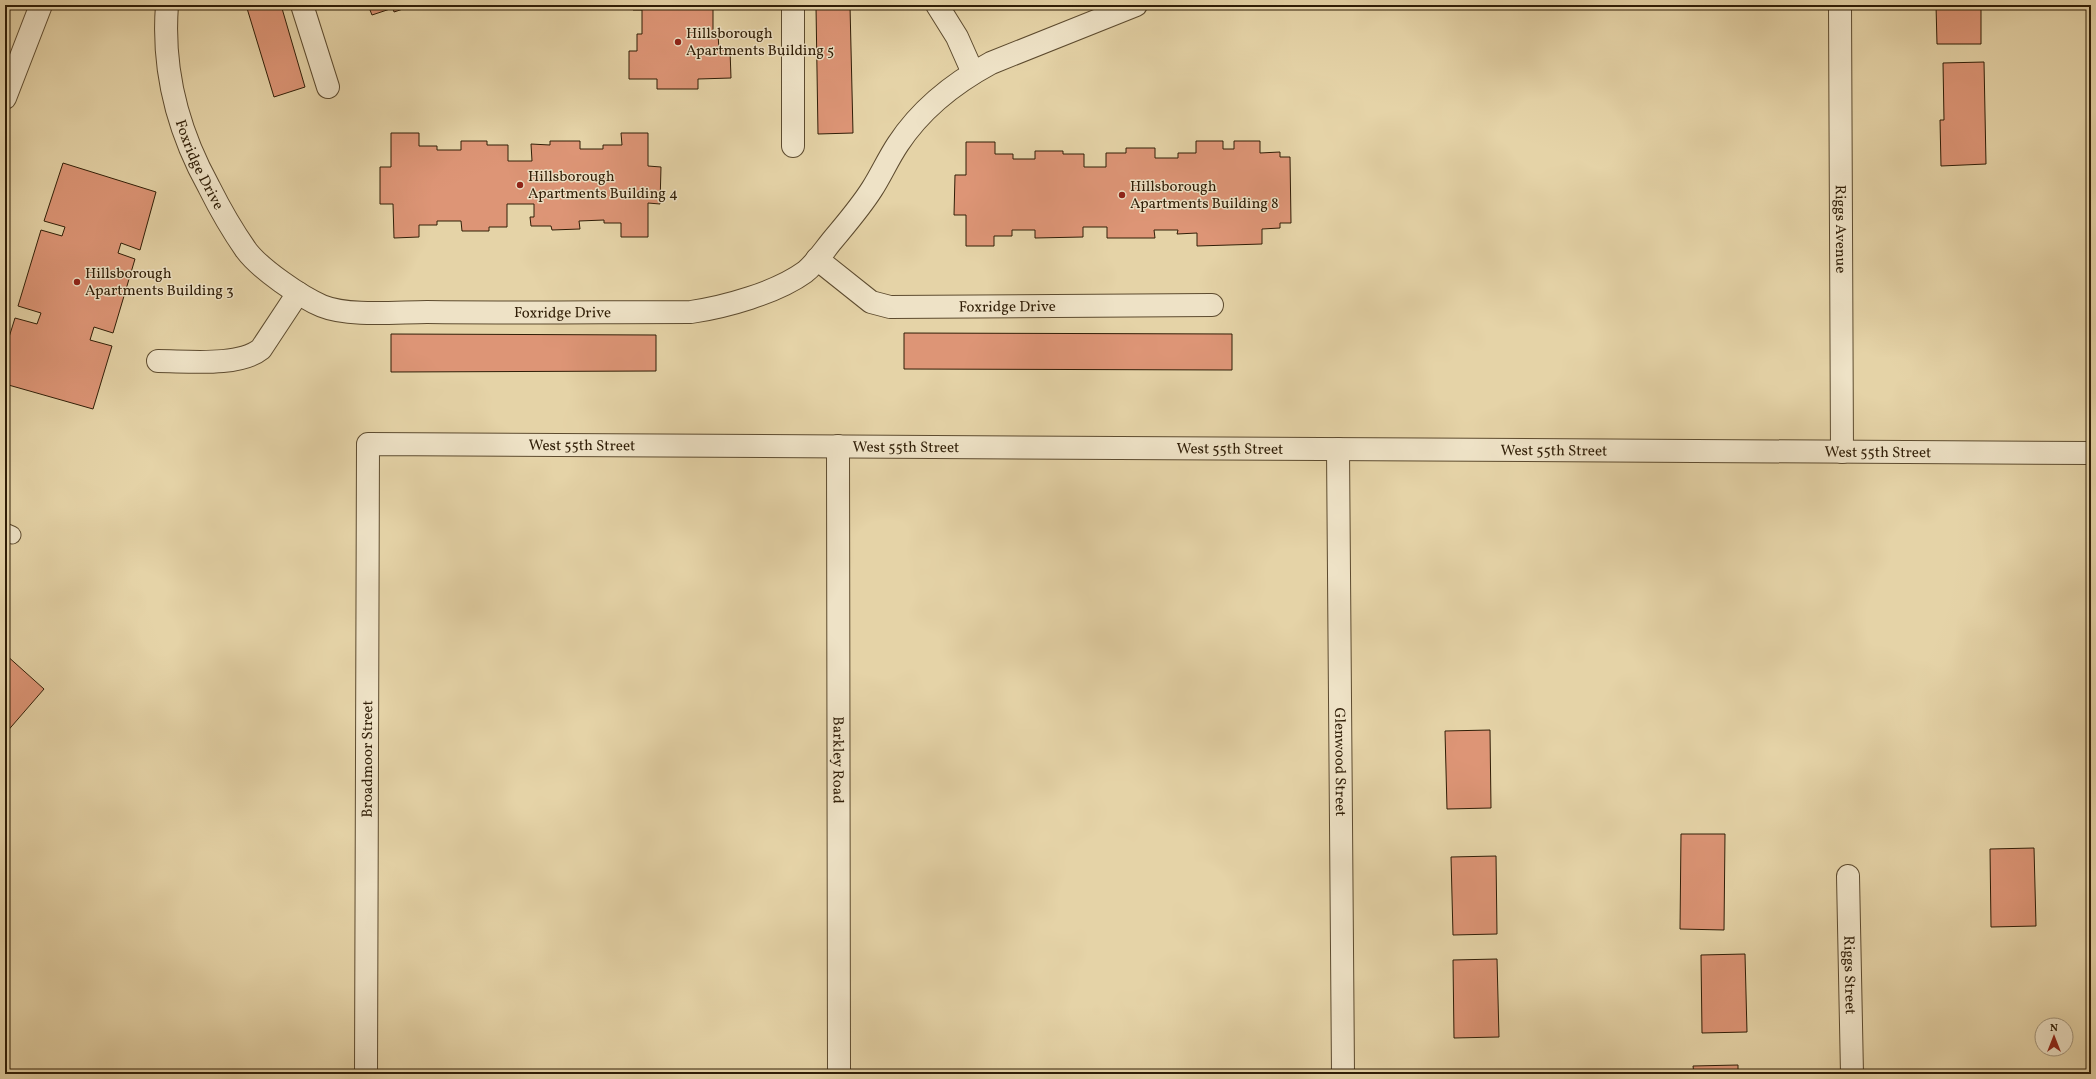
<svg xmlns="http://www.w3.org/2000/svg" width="2096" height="1079" font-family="Vollkorn,serif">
<rect width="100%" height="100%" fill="#e5d3a7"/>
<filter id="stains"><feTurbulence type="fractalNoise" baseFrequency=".005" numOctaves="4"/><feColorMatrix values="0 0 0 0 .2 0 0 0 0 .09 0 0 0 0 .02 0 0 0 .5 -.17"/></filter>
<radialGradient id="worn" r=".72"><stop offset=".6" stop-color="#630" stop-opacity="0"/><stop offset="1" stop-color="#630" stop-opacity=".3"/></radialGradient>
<g fill="#dd9576" stroke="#301e07">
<path d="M246,5H281L305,87L274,97Z"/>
<path d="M368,5H415L394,12L393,8L372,15Z"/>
<path d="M633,5H726V8L713,9V33L718,34L719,50H730L731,78L698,79V89H657V79H629V51H637V34H642V10H633Z"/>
<path d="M1936,5H1981V44H1937Z"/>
<path d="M850,6L853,133L818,134L816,7Z"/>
<path d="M1984,62L1986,164L1941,166L1940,120H1944L1943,63Z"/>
<path d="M391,133H419V146H437V150H461V141H487V145H508V161H532L531,144L550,145V141H580V149H603V145H622L621,133H648V166L661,167L660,204L648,203V237H621V223H604V220L579,221L580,229L552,230L551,226H531L530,217H534V204H507V227H489V231H462L461,221H437V225H419V237L394,238L393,204H380V167H391Z"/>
<path d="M1196,141H1223V149H1234V141H1260V153L1280,152V157H1290L1291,223H1280V228L1262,229V244L1197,246V233L1177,234L1178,230H1154L1155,238H1107V227H1083V237L1035,238V230H1012V236H994V246H966V215H954L955,175H966V142H995V154H1013V159H1035V151H1063V154H1084V167H1106V153H1126V148H1155V158H1178V153H1196Z"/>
<path d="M63,163L156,192L140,250L121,243L118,253L135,259L113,333L94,327L90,340L112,346L93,409L5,384V350L15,318L37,324L41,313L18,306L41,230L62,236L65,227L44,221Z"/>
<path d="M904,333L1232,334V370L904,369Z"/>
<path d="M391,334L656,335V371L391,372Z"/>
<path d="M5,654L44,689L5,734Z"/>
<path d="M1490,730L1491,808L1447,809L1445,731Z"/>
<path d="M1681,834H1725L1724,930L1680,929Z"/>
<path d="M2034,848L2036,926L1991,927L1990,849Z"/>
<path d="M1496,856L1497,934L1453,935L1451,857Z"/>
<path d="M1745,954L1747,1032L1702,1033L1701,955Z"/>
<path d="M1497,959L1499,1037L1454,1038L1453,960Z"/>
<path d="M1738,1065V1074H1694L1693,1066Z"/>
</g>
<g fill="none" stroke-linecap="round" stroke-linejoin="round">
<g stroke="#5d4b2f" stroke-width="19">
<path id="lane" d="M5,532L12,535"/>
</g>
<g stroke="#5d4b2f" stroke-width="24">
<g id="street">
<path id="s1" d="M167,5C162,69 178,131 209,187C220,209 232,230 246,250C260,269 301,297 322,306C349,317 397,312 427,312C515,313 603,312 691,312C725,307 776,293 805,272C815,264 823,252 831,242C845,225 860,208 872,189C881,175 888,159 898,144C921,109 954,83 991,63L1136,5"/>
<path d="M302,5L328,87"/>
<path d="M937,5L957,37L973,73"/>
<path id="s2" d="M1840,5L1842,452"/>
<path d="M5,98L41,5"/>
<path d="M793,146V5"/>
<path id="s3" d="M817,259L871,302L890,307L1212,305"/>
<path d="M158,361C187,361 239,367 261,349L298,293"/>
<path id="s4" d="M838,446L839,1074"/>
<path id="s5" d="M1338,449L1343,1074"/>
<path id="s6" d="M1848,876L1852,1074"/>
<path id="s7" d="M366,1074L368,444L2091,453"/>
</g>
</g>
<path stroke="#301e07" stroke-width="2.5" stroke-dasharray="1 2" stroke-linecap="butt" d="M5,134L9,125"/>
<use href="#lane" stroke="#eee2c6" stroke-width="17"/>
<use href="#street" stroke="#eee2c6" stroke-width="22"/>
</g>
<g fill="#8f2418" stroke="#eee2c6" stroke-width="1.5">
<circle cx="678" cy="42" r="4"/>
<circle cx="520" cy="185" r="4"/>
<circle cx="1122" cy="195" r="4"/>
<circle cx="77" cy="282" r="4"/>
</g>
<g text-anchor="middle" stroke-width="3" stroke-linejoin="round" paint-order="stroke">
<g font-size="15" fill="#301e07" stroke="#eee2c6" text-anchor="start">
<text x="686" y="38">Hillsborough<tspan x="686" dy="17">Apartments Building 5</tspan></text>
<text x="528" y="181">Hillsborough<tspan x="528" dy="17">Apartments Building 4</tspan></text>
<text x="1130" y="191">Hillsborough<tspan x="1130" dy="17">Apartments Building 8</tspan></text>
<text x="85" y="278">Hillsborough<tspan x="85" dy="17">Apartments Building 3</tspan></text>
</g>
<g font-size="15" fill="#301e07" stroke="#eee2c6">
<text dy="5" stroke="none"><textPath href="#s1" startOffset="165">Foxridge Drive</textPath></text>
<text dy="5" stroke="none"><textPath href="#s2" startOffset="224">Riggs Avenue</textPath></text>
<text dy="5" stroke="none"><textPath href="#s3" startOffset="206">Foxridge Drive</textPath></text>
<text dy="5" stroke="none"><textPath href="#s1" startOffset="599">Foxridge Drive</textPath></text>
<text dy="5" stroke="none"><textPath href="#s7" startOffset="844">West 55th Street</textPath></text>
<text dy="5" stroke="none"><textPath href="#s7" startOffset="1168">West 55th Street</textPath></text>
<text dy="5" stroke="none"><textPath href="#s7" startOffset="1492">West 55th Street</textPath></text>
<text dy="5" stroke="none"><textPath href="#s7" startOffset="1816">West 55th Street</textPath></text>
<text dy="5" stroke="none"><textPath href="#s7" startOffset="2140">West 55th Street</textPath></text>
<text dy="5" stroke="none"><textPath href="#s7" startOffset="315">Broadmoor Street</textPath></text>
<text dy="5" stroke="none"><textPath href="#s4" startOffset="314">Barkley Road</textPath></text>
<text dy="5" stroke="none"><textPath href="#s5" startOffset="313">Glenwood Street</textPath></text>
<text dy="5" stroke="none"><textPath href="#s6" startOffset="99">Riggs Street</textPath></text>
</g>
</g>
<rect width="2096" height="1079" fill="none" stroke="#e5d3a7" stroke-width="20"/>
<rect x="6" y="6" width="2084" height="1067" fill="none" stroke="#301e07" stroke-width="2"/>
<rect x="10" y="10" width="2076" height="1059" fill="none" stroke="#301e07"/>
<g transform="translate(2054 1037)"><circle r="19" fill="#eee2c6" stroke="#a2947a"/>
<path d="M0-3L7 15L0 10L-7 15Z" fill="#8f2418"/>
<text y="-6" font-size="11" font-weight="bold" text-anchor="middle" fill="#301e07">N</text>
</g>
<rect width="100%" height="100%" filter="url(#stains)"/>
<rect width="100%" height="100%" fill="url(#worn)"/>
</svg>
